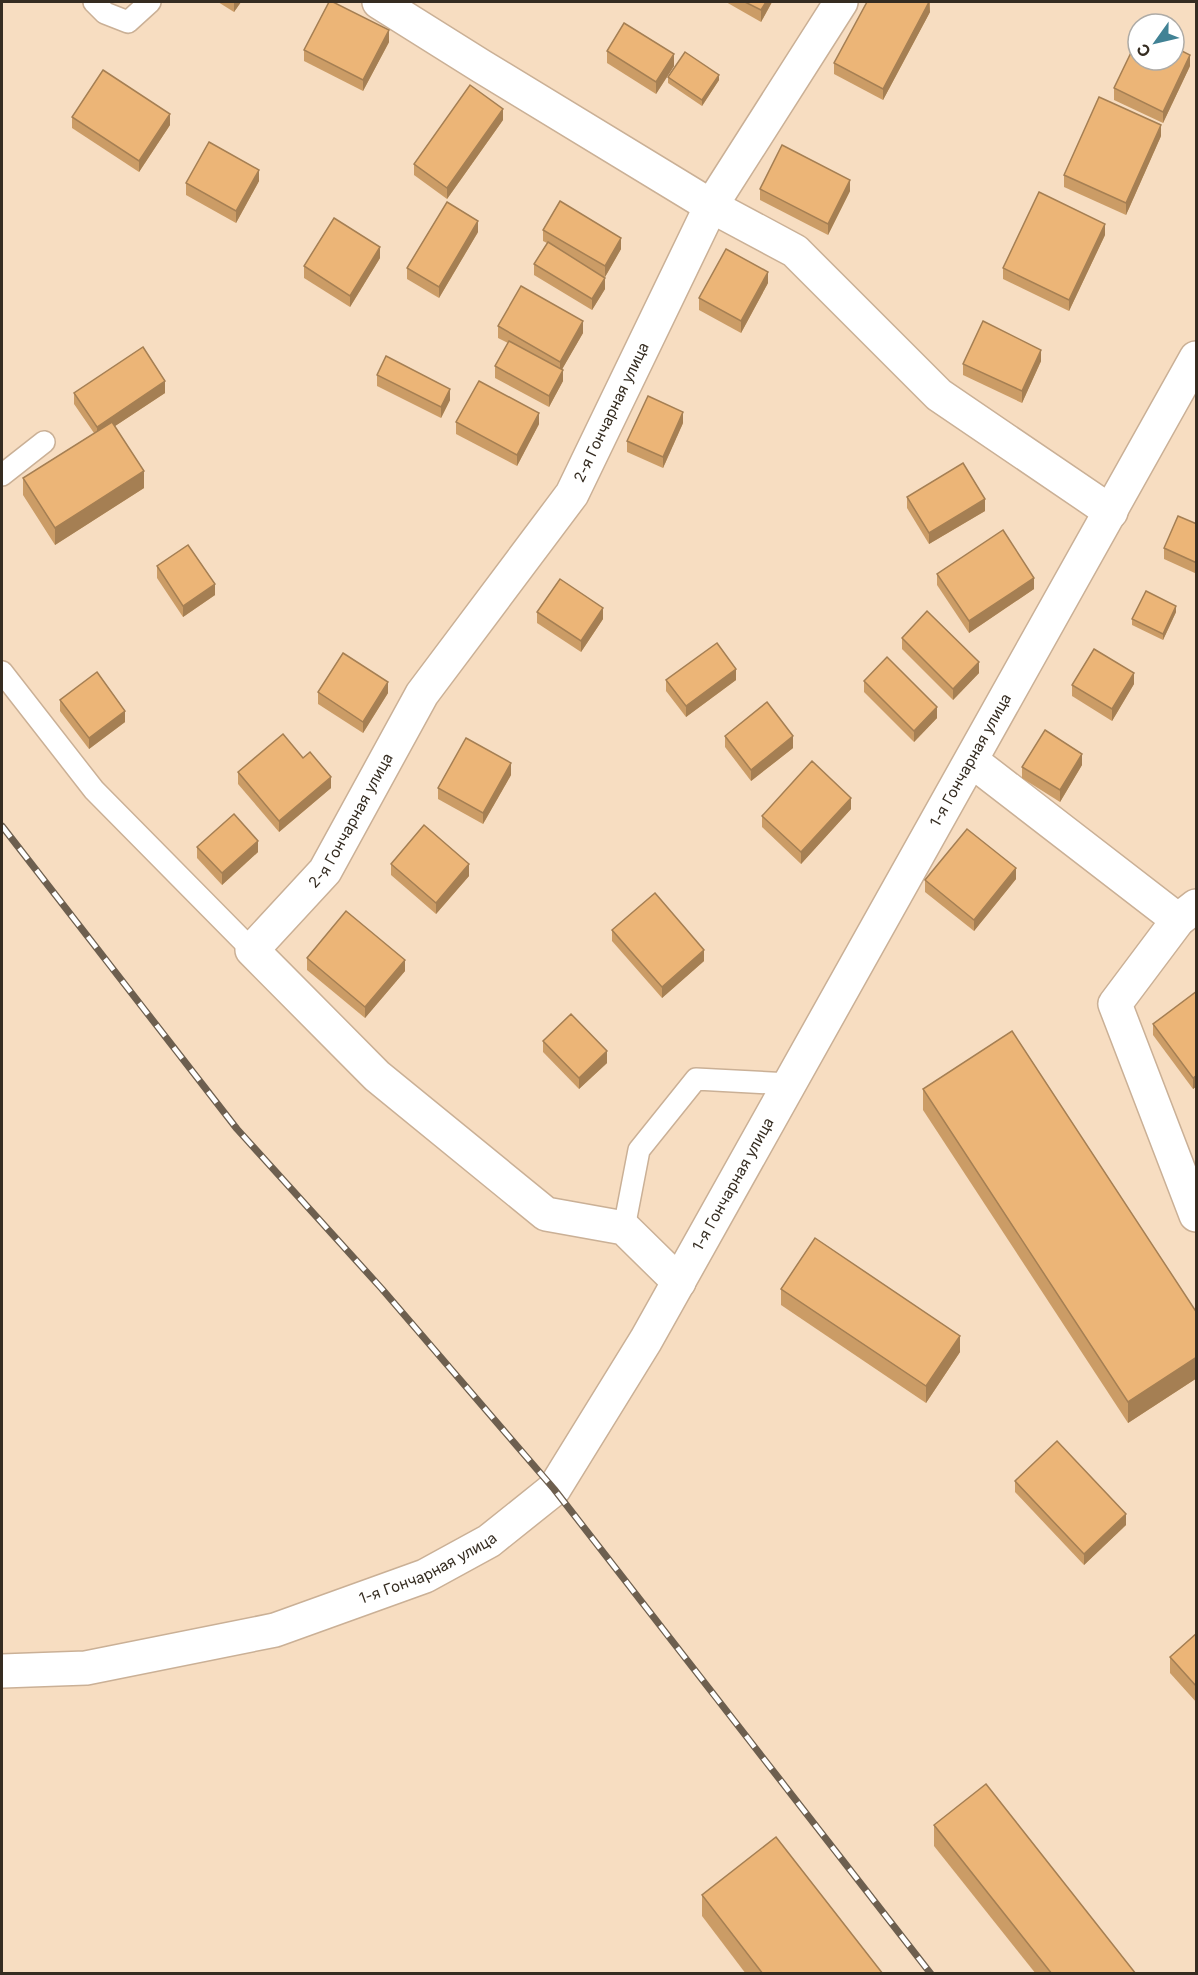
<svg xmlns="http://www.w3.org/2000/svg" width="1198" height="1975" font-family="Inter,sans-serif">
<rect width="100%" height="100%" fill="#f7ddc1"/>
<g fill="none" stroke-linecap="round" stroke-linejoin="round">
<g stroke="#cab096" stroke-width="24">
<g id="lane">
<path d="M94,2L105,13L128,22L150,2"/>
<path d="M2,475L44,442"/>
<path d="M2,672L94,790L252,950"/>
<path d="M624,1228L639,1150L696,1079L790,1084"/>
</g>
</g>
<g stroke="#cab096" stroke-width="36">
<g id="street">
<path d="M379,2L481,66L711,206L795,251L939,395L1111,512"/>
<path d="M972,761L1178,920"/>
<path d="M1196,906L1178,920L1115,1004L1196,1215"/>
<path id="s1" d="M679,1282L624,1228L546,1214L377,1076L252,950L325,871L422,694L572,494L711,206L841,2"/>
<path id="s2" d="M2,1671L86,1668L275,1630L425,1576L489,1541L554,1489L646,1340L1196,358"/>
</g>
</g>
<use href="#lane" stroke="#fff" stroke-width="21"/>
<use href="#street" stroke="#fff" stroke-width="33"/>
<g stroke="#6d5f4f" stroke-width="7">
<path id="rail" d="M2,826L237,1129L382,1289L554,1489L931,1974"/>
</g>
<use href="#rail" stroke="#fff" stroke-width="4.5" stroke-dasharray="14" stroke-linecap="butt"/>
</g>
<g fill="#cb9c66">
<path d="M218,2H241L234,12Z"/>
<path d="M726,2H772L761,22Z"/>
<path d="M930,2V12L883,100L834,74V63Z"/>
<path d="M389,42L363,91L304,61V50Z"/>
<path d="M607,51L674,66L656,94L607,63Z"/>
<path d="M1190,66L1163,123L1114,100V88Z"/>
<path d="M668,77L719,80L702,106L668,83Z"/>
<path d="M72,117L170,125L139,172L72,128Z"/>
<path d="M503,120L447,199L414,175V164Z"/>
<path d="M1161,136L1126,215L1064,187V175Z"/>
<path d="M259,181L236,223L186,195V183Z"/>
<path d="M760,189L850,191L828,235L760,200Z"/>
<path d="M543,230L621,249L605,277V289L592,310L534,275V264L547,243L543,241Z"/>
<path d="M478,232L439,298L407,279V268Z"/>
<path d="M1105,235L1069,311L1003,279V268Z"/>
<path d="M380,258L350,307L304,278V266Z"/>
<path d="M768,283L741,333L699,310V298Z"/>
<path d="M498,326L583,333L562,369L563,381L549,407L495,378V366L508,343L498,338Z"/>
<path d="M1041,361L1022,403L963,375V364Z"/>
<path d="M377,375L450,400L441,418L377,386Z"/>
<path d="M74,393H165L115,426L144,488L55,545L23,495V478L94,433L74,404Z"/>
<path d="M456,422L539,424L517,466L456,434Z"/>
<path d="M683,423L663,468L627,452V441Z"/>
<path d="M907,497L985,511L929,544L907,508Z"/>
<path d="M1197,524V574L1164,559V548Z"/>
<path d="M157,566L215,595L183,617L157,578Z"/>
<path d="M937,574L1034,589L969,633L937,585Z"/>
<path d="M537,612L603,619L581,652L537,623Z"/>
<path d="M1176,612L1163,640L1132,625V619Z"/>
<path d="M902,638L979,673L953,700L902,649Z"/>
<path d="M666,680H736L686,717L666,691Z"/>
<path d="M864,681L937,718L914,742L864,692Z"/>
<path d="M1134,684L1112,721L1072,696V685Z"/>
<path d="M318,692L388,693L363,733L318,704Z"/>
<path d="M60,700L125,722L89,749L60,711Z"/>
<path d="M725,736L793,748L751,781L725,747Z"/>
<path d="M303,758L331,788L279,832L238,784V772Z"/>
<path d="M1082,765L1060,802L1022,778V767Z"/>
<path d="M511,775L483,824L438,799V788Z"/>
<path d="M851,809L801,864L762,827V816Z"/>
<path d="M197,847L258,852L222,885L197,858Z"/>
<path d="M391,864L469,876L436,914L391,875Z"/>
<path d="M1016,879L974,931L925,892V880Z"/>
<path d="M612,930L704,961L662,998L612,941Z"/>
<path d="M307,958L405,971L365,1018L307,970Z"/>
<path d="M1197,991V1086L1193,1089L1153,1035V1024Z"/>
<path d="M543,1041L607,1063L579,1089L543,1052Z"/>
<path d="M923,1089L1197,1313V1378L1128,1423L923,1110Z"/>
<path d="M781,1289L960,1352L926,1403L781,1305Z"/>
<path d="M1015,1481L1126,1525L1084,1565L1015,1492Z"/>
<path d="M1197,1633V1703L1170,1673V1657Z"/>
<path d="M934,1825L1136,1974H1036L934,1846Z"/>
<path d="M702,1895L883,1974H746L702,1916Z"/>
</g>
<g fill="#a57f53">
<path d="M234,2H241L234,12Z"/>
<path d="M766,2H772L761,22V10Z"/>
<path d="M929,2L930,12L883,100V89Z"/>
<path d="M389,30V42L363,91V80Z"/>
<path d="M674,54V66L656,94V82Z"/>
<path d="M1190,55V66L1163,123V112Z"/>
<path d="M719,75V80L702,106V100Z"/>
<path d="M503,109V120L447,199V188Z"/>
<path d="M170,114V125L139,172V161Z"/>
<path d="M1161,125V136L1126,215V203Z"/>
<path d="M259,170V181L236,223V211Z"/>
<path d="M850,180V191L828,235V224Z"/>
<path d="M478,221V232L439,298V287Z"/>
<path d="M1105,224V235L1069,311V300Z"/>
<path d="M621,238V249L605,277V266Z"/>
<path d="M380,247V258L350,307V296Z"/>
<path d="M768,272V283L741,333V321Z"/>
<path d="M605,278V289L592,310V299Z"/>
<path d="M583,321V333L560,373V362Z"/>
<path d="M1041,350V361L1022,403V391Z"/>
<path d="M563,370V381L549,407V396Z"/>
<path d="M165,381V393L97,438V427Z"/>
<path d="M450,389V400L441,418V407Z"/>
<path d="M683,412V423L663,468V457Z"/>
<path d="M539,413V424L517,466V455Z"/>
<path d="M144,471V488L55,545V528Z"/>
<path d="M985,499V511L929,544V533Z"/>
<path d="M1034,578V589L969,633V621Z"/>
<path d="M215,584V595L183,617V606Z"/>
<path d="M1176,606V612L1163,640V634Z"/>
<path d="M603,608V619L581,652V641Z"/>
<path d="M979,662V673L953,700V689Z"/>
<path d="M736,669V680L686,717V706Z"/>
<path d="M1134,673V684L1112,721V709Z"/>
<path d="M388,682V693L363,733V722Z"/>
<path d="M937,707V718L914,742V731Z"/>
<path d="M125,711V722L89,749V738Z"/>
<path d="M793,736V748L751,781V770Z"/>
<path d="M1082,754V765L1060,802V790Z"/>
<path d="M511,763V775L483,824V813Z"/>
<path d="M331,777V788L279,832V821Z"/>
<path d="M851,798V809L801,864V852Z"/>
<path d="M258,841V852L222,885V873Z"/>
<path d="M469,864V876L436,914V903Z"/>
<path d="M1016,868V879L974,931V920Z"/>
<path d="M704,950V961L662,998V987Z"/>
<path d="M405,960V971L365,1018V1007Z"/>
<path d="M607,1051V1063L579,1089V1078Z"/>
<path d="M1197,1075V1086L1193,1089V1078Z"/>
<path d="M960,1336V1352L926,1403V1386Z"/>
<path d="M1197,1357V1378L1128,1423V1402Z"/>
<path d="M1126,1514V1525L1084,1565V1554Z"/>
</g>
<g fill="#ecb577" stroke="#a57f53" stroke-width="1.5">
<path d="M329,2H333L389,30L363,80L304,50Z"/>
<path d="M745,2H766L761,10Z"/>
<path d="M867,2H929L883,89L834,63Z"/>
<path d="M624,23L674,54L656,82L607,51Z"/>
<path d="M1138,38V60H1174V47L1190,55L1163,112L1114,88Z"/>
<path d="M685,52L719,75L702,100L668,77Z"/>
<path d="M103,70L170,114L139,161L72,117Z"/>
<path d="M470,85L503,109L447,188L414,164Z"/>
<path d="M1099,97L1161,125L1126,203L1064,175Z"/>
<path d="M209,142L259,170L236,211L186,183Z"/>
<path d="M782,145L850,180L828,224L760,189Z"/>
<path d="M1039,192L1105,224L1069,300L1003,268Z"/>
<path d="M560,201L621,238L605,266L543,230Z"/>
<path d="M447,202L478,221L439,287L407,268Z"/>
<path d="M334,218L380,247L350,296L304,266Z"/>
<path d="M548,242L605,278L592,299L534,264Z"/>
<path d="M726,249L768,272L741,321L699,298Z"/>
<path d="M521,286L583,321L560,362L498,326Z"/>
<path d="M983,321L1041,350L1022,391L963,364Z"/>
<path d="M509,341L563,370L549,396L495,366Z"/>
<path d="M143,347L165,381L97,427L74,393Z"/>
<path d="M386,356L450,389L441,407L377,375Z"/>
<path d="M479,381L539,413L517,455L456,422Z"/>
<path d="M648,396L683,412L663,457L627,441Z"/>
<path d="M112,422L144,471L55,528L23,478Z"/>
<path d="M963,463L985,499L929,533L907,497Z"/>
<path d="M1178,516L1197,524V563L1164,548Z"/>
<path d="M1003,530L1034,578L969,621L937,574Z"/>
<path d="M188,545L215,584L183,606L157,566Z"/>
<path d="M560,579L603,608L581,641L537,612Z"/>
<path d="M1146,591L1176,606L1163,634L1132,619Z"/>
<path d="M927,611L979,662L953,689L902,638Z"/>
<path d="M717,643L736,669L686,706L666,680Z"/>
<path d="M1094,649L1134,673L1112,709L1072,685Z"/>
<path d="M343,653L388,682L363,722L318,692Z"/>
<path d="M887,657L937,707L914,731L864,681Z"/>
<path d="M97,672L125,711L89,738L60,700Z"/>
<path d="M767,702L793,736L751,770L725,736Z"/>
<path d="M1045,730L1082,754L1060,790L1022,767Z"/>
<path d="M283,734L303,758L310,752L331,777L279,821L238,772Z"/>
<path d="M466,738L511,763L483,813L438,788Z"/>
<path d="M812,761L851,798L801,852L762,816Z"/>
<path d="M234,814L258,841L222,873L197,847Z"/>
<path d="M424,825L469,864L436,903L391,864Z"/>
<path d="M967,829L1016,868L974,920L925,880Z"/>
<path d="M655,893L704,950L662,987L612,930Z"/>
<path d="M346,911L405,960L365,1007L307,958Z"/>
<path d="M1197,991V1075L1193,1078L1153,1024Z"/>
<path d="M571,1014L607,1051L579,1078L543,1041Z"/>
<path d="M1012,1031L1197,1313V1357L1128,1402L923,1089Z"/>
<path d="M815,1238L960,1336L926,1386L781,1289Z"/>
<path d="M1057,1441L1126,1514L1084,1554L1015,1481Z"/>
<path d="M1197,1633V1687L1170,1657Z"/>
<path d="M986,1784L1136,1974H1052L934,1825Z"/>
<path d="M776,1837L883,1974H763L702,1895Z"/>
</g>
<g text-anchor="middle" stroke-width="4.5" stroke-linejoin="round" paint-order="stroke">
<g font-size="15" fill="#352c21" stroke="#fff">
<text dy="5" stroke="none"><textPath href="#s1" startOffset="1202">2-я Гончарная улица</textPath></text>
<text dy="5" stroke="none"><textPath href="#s2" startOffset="1432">1-я Гончарная улица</textPath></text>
<text dy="5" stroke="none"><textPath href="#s1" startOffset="716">2-я Гончарная улица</textPath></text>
<text dy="5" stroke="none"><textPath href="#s2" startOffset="946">1-я Гончарная улица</textPath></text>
<text dy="5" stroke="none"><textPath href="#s2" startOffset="442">1-я Гончарная улица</textPath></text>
</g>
</g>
<rect width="1198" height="1975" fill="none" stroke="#352c21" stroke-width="6"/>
<g transform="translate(1156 42) rotate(236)"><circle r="28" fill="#ffffff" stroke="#aeaba6" stroke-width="1.5"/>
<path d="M0-4.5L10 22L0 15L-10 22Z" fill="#418295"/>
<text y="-9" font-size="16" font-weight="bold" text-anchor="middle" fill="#352c21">С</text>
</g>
</svg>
